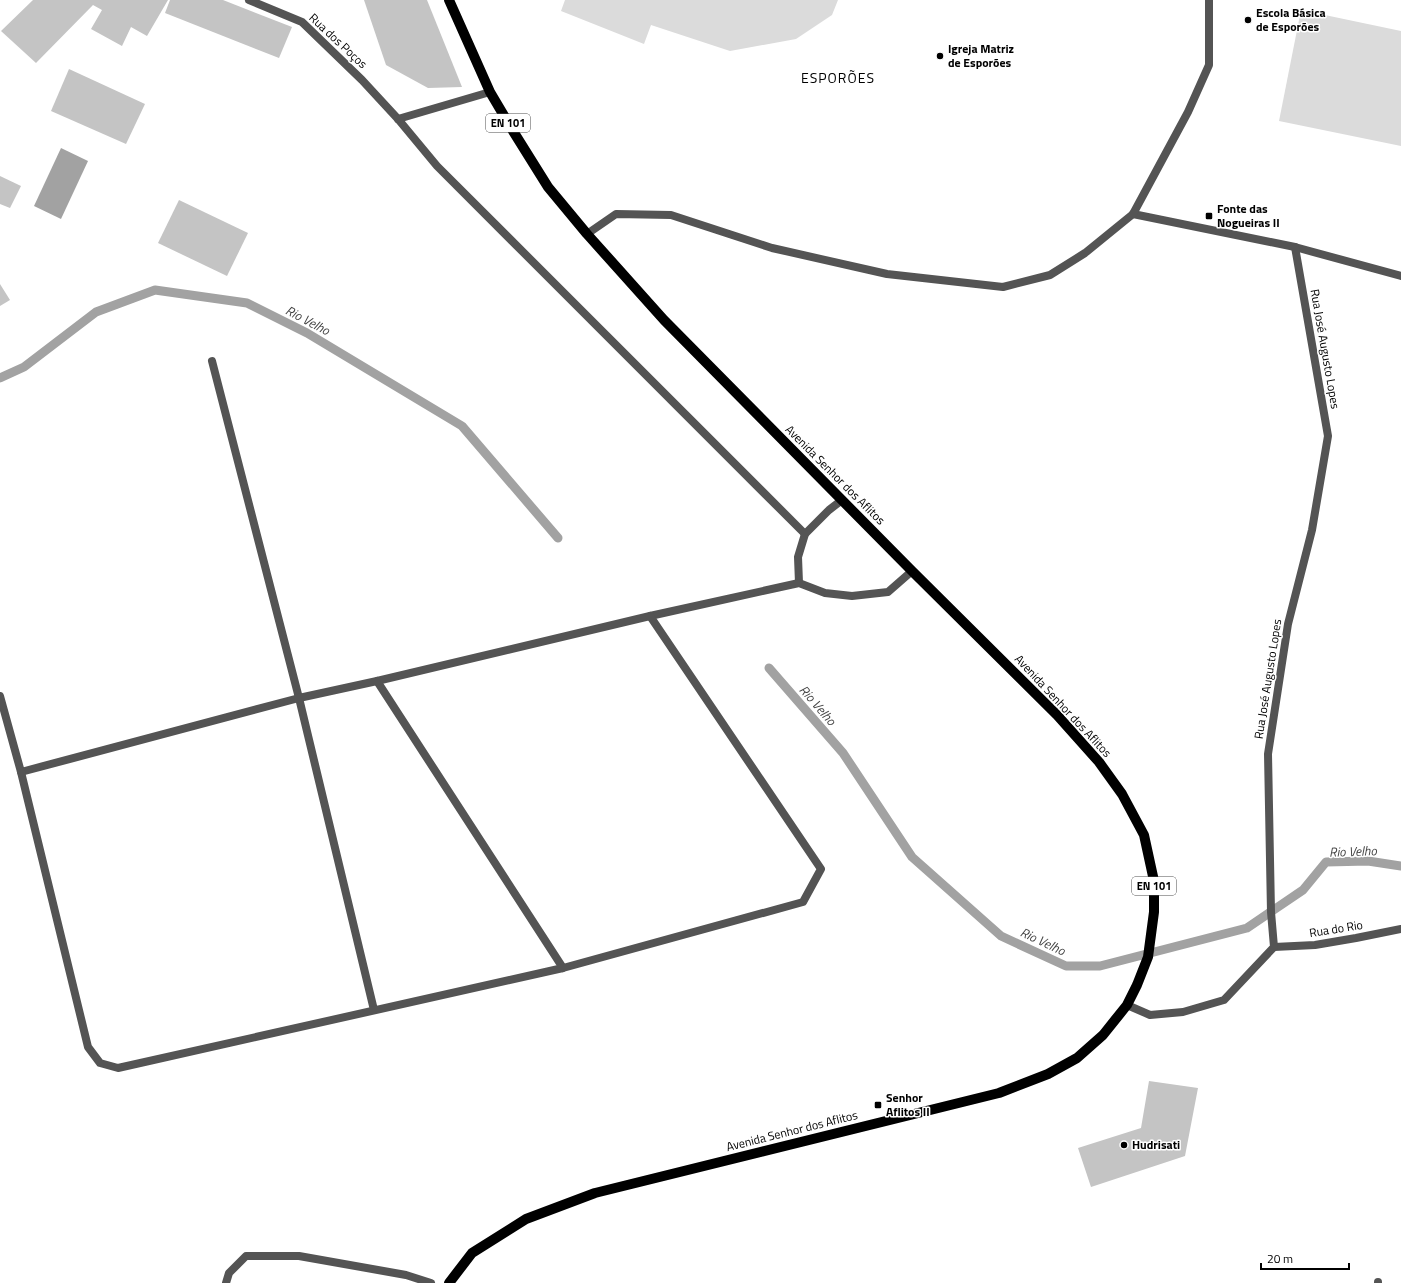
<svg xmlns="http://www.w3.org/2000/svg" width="1401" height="1283" font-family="'Titillium Web',sans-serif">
<rect width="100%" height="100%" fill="#fff"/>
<g fill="#dbdbdb">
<path d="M565,0H838L832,15L796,39L730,51L651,25L644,44L561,11Z"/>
<path d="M1301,10L1401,31V146L1279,121Z"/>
</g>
<path fill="#a2a2a2" d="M61,148L88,161L61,219L34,206Z"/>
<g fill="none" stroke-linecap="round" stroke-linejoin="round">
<g stroke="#a2a2a2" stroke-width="9">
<path d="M0,378L24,367L96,312L155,290L247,303L307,333L462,426L558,538"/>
<path d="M769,668L843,753L912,857L1001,936L1066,966H1100L1247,928L1303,890L1326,862L1368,861L1401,866"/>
</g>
</g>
<g fill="#c4c4c4">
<path d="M33,0H168L147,36L131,27L122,46L91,29L102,10L93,5L36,63L1,31Z"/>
<path d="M170,0H223L292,27L279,58L165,13Z"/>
<path d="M364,0H427L462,87L428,88L386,65Z"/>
<path d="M69,69L145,104L126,144L51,111Z"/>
<path d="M0,176L21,186L10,208L0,204Z"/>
<path d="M179,200L248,233L227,276L158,243Z"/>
<path d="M0,284L10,300L0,306Z"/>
<path d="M1149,1081L1198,1088L1185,1156L1091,1187L1078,1148L1141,1128Z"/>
</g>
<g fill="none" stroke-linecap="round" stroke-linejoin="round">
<g stroke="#545454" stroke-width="8">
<path d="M249,0L302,22L362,80L398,119L437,166L805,534"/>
<path d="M398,119L490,92"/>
<path d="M1133,214L1295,247L1401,276"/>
<path d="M587,234L616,214L671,215L772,248L887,274L1003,287L1050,275L1085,253L1133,214L1188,112L1209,65V0"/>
<path d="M212,361L299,698L374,1010"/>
<path d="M799,583L798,557L805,534L829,510L842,500"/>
<path d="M377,681L563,968"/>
<path d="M0,696L21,772L299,698L377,681L650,616L799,583L825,593L852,596L888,592L912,571"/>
<path d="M21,772L88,1047L100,1063L118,1068L563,968L803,902L821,869L650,616"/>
<path d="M1274,947L1315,945L1356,938L1401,929"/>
<path d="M1127,1005L1150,1015L1183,1012L1224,1000L1274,947L1271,912L1268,754L1288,624L1312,530L1328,436L1295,247"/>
<path d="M226,1283L229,1273L246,1256H299L406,1275L431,1283"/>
<path d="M1378,1283V1282"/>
</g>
<path stroke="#000" stroke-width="10" d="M449,0L490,92L513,131L548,187L587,234L664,320L912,571L1057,715L1099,762L1122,794L1144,835L1154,881V912L1148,957L1137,985L1127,1005L1103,1035L1077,1058L1048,1074L999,1093L595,1193L526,1219L472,1253L449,1283"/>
</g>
<g fill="#000" stroke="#fff" stroke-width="1.5">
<circle cx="1248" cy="20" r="4"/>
<circle cx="940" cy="56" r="4"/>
<rect x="1205" y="212" width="8" height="8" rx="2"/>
<rect x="874" y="1101" width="8" height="8" rx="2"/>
<circle cx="1124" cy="1145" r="4"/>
</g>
<g text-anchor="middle" stroke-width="3" stroke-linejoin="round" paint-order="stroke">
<g fill="#fff" stroke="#4c4c4c" stroke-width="1">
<rect x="486" y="114" width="44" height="18" rx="3"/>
<rect x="1132" y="877" width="44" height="18" rx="3"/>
</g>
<g font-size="11" font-weight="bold" fill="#000">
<text x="508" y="127">EN 101</text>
<text x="1154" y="890">EN 101</text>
</g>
<g font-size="12" font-weight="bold" fill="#000" stroke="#fff" text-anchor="start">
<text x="1256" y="17">Escola Básica<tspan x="1256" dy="14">de Esporões</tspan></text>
<text x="948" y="53">Igreja Matriz<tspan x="948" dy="14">de Esporões</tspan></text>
<text x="1217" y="213">Fonte das<tspan x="1217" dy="14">Nogueiras II</tspan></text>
<text x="886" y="1102">Senhor<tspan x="886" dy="14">Aflitos II</tspan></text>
<text x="1132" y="1149">Hudrisati</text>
</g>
<g font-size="12" fill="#000" stroke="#fff">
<text transform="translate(338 41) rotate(43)" y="4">Rua dos Poços</text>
<text transform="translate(1325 349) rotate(80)" y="4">Rua José Augusto Lopes</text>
<text transform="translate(835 475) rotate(45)" y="4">Avenida Senhor dos Aflitos</text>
<text transform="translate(1268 679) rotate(-81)" y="4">Rua José Augusto Lopes</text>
<text transform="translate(1063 706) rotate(47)" y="4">Avenida Senhor dos Aflitos</text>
<text transform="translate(1336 929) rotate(-9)" y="4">Rua do Rio</text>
<text transform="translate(792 1131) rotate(-14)" y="4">Avenida Senhor dos Aflitos</text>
</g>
<g font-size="13" font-style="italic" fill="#434343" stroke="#fff">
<text transform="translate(308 320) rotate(28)" y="5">Rio Velho</text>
<text transform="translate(818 705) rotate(49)" y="5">Rio Velho</text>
<text transform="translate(1353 851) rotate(-2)" y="5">Rio Velho</text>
<text transform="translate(1043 941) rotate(25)" y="5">Rio Velho</text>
</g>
<g font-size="14" letter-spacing="1" fill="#000" stroke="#fff">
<text x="838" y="83">ESPORÕES</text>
</g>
</g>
<path d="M1261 1263v6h88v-6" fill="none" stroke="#000000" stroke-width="2"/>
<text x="1267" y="1263" font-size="12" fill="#000000" stroke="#ffffff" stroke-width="3" paint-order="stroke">20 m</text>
</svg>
